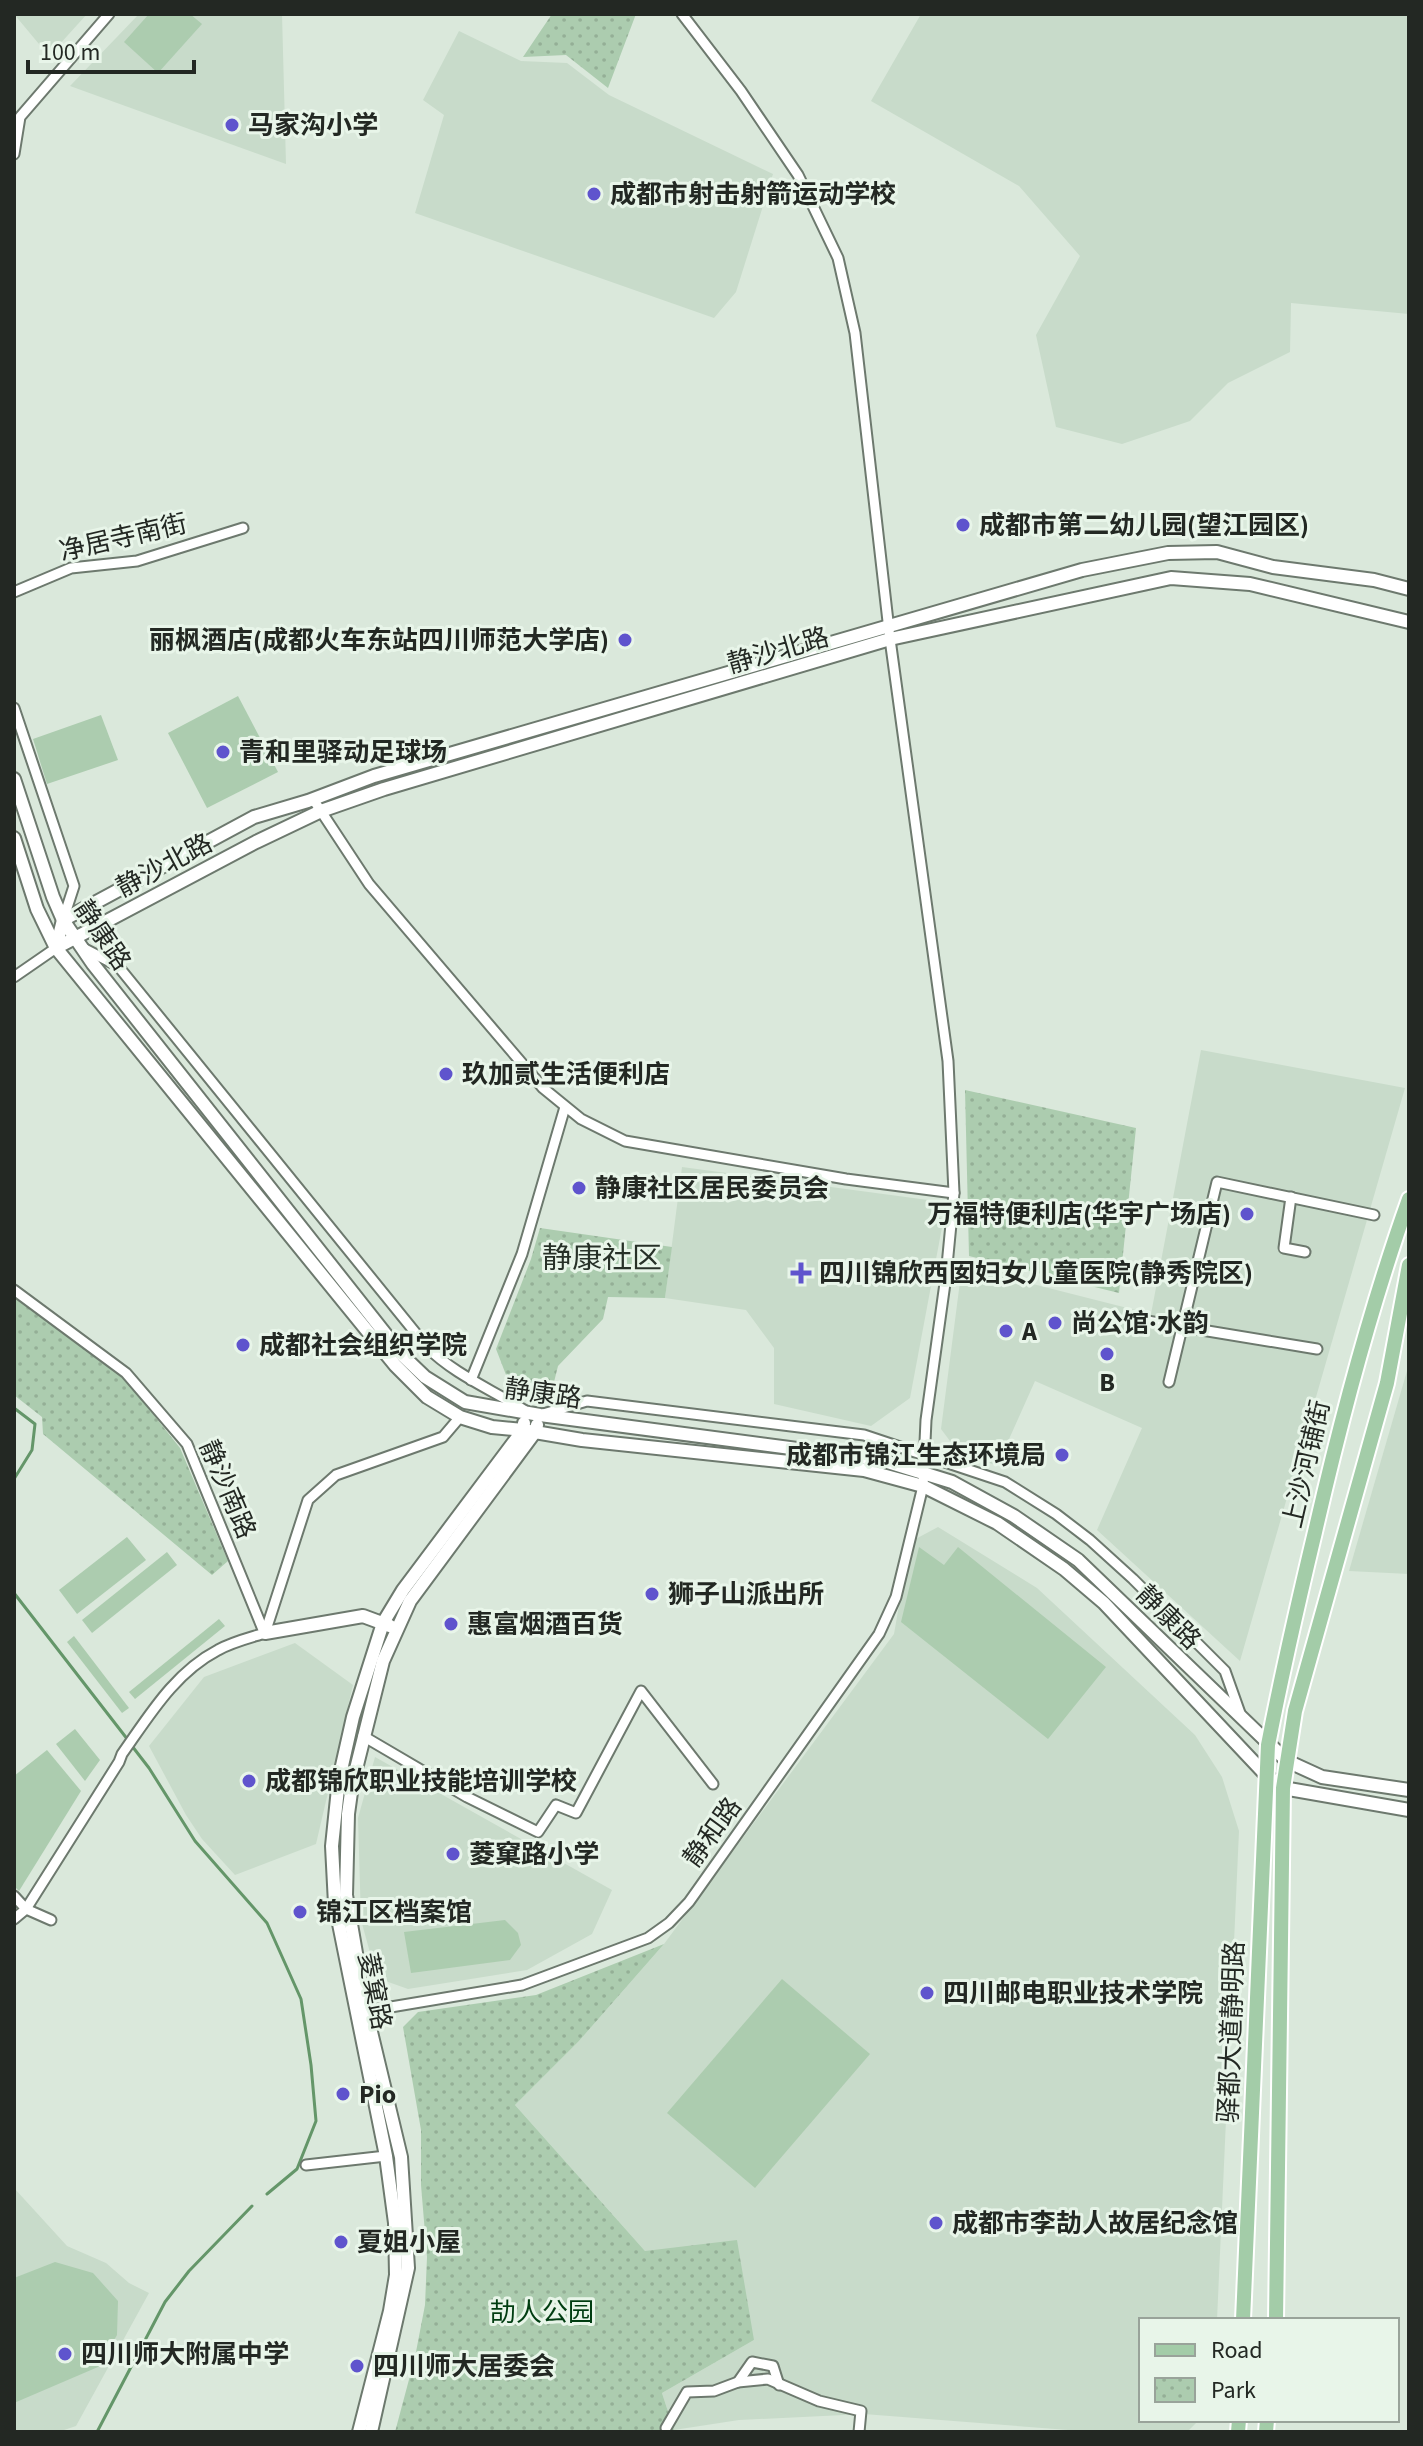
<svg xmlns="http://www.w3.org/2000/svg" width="1423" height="2446" font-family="'Source Sans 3','Noto Sans SC',sans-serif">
<defs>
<pattern id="park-dots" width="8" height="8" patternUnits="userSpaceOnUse" patternTransform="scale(2)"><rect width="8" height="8" fill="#acccaf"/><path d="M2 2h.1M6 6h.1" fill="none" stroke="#94af96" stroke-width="1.8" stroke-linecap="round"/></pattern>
</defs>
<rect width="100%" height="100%" fill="#dae8db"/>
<g fill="#c8dbca">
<path d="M14,14H87L49,56Z"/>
<path d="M139,14H282L286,164L70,86Z"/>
<path d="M921,14H1409V314L1291,303L1290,352L1228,383L1190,421L1122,444L1056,427L1036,335L1080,256L1019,186L871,101Z"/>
<path d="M459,31L521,61L567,63L609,95L773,174L736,292L714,318L415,213L444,115L423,100Z"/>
<path d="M1201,1050L1405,1088L1240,1661L1097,1530L1142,1428L1035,1381L997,1466L956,1449L941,1429L962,1266L1151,1314Z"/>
<path d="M682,1167L928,1200L943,1222L910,1398L871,1426L774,1404V1348L746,1310L665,1298Z"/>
<path d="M1409,1364V1574L1349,1571Z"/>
<path d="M938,1527L1037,1588L1195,1735L1222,1777L1239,1831L1217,2320H1141V2420H1199L1187,2432H1094L864,2414L739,2420L674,2430L662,2393L754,2340L645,2251L515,2105L579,2041L664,1944L894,1634L910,1542Z"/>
<path d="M295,1643L353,1685L316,1844L235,1875L202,1839L186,1815L149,1746L204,1677Z"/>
<path d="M375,1757L612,1890L592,1934L527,1970L408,1989L377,1978L361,1920L358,1818Z"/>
<path d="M14,2188L67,2246L106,2263L129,2283L149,2293L76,2426L58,2432H14Z"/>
</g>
<g fill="#acccaf">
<path d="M149,14H190L202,24L158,73L124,42Z"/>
<path d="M238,696L278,772L207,808L168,733Z"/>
<path d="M101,715L118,760L47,784L33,739Z"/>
<path d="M127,1537L146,1560L77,1614L59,1590Z"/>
<path d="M919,1547L944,1565L958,1547L1106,1667L1048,1739L901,1622Z"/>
<path d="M167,1552L177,1565L92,1633L82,1620Z"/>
<path d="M219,1619L225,1626L135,1699L129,1692Z"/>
<path d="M74,1636L129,1708L122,1713L67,1642Z"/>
<path d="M75,1729L100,1760L85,1781L56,1744Z"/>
<path d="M47,1750L81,1791L19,1891L14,1886V1776Z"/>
<path d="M505,1920L518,1933L521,1945L510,1960L411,1973L404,1932Z"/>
<path d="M782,1979L870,2054L755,2188L667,2113Z"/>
<path d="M55,2262L93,2273L118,2301L117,2335L98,2367L14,2403V2278Z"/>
</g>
<g fill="url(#park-dots)">
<path d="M552,14H636L608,88L566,55L523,57Z"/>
<path d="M965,1090L1136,1128L1119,1293L969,1256Z"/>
<path d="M540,1228L672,1247L665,1298L608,1297L603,1319L558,1366L553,1386L508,1380L496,1349L531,1259Z"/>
<path d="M14,1297L124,1379L133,1389L180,1448L228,1561L212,1575L43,1434L42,1417L14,1395Z"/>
<path d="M664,1944L579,2041L515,2105L645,2251L737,2240L754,2340L662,2393L674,2430L667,2432H395L415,2357L425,2305L427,2257L421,2185V2130L403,2027L418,2012L536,1995Z"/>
</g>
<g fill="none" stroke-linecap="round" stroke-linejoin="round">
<g stroke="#649669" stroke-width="3">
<path d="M14,1408L35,1424L32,1450L14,1479"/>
<path d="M14,1593L128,1740"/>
<path d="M132,1746L149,1768L195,1841L267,1923L301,1999L311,2065L316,2121L297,2169L267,2194"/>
<path d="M97,2432L165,2302L189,2271L252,2206"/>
</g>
<g stroke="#6d796e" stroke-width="13">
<g id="street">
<path d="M14,154L20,117L109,14"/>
<path d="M14,592L71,568L137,561L243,528"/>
<path d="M14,708L74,886L63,920"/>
<path d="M313,799L369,884L543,1088L581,1119L625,1141L846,1179L954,1193"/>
<path d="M85,949L118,966L427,1347C455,1375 491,1389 524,1410"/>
<path d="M14,977L56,948"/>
<path d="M1291,1197L1284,1248L1305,1252"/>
<path d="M14,1290L126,1373L187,1444L264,1632"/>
<path d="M1141,1320L1317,1349"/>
<path d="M471,1380L522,1254L565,1107"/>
<path d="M1169,1382L1217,1182L1374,1215"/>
<path d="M543,1414L587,1401L864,1435L1005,1482L1056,1514L1090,1540L1133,1579L1225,1671L1241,1716"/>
<path d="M363,1736L467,1797L538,1832L556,1805L576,1813L641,1691L713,1784"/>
<path d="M14,1896L26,1909L51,1920"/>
<path d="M14,1919L26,1909L119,1762L122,1754C149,1716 174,1673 218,1650C232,1642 249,1638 265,1633L308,1500L336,1475L443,1437L460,1417"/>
<path d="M361,2012L522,1985L648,1938L669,1923L689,1902L879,1634L896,1597L923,1486L926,1420L946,1276L954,1193L948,1061L890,639L855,333L838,258L798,175L741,91L682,14"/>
<path d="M306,2165L386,2156"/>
<path d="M738,2382L752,2362L773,2366L779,2385"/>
<path d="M666,2428L687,2392L714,2391L738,2382L768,2379L819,2401L861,2411L859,2432"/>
</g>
</g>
<g stroke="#6d796e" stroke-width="16">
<g id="secondary">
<path d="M14,779L53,897L63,920L93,964L402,1355L425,1377L465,1402L540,1415L881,1460L952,1482L1014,1516L1078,1560L1287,1761L1322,1777L1409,1790"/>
<path d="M14,838L37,909L56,948L395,1365L427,1397L460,1417L492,1427L523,1430L582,1440L864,1470L923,1486L997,1523L1064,1569L1104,1603L1265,1774L1283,1788L1409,1810"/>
<path d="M56,948L63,920L254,817L308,801L374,776L1082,570L1168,553L1217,552L1273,567L1374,580L1409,589"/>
<path d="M56,948L256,842L321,811L384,789L890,639L1171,578L1250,584L1409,622"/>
<path d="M265,1633L363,1616L390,1626"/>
<path d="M359,2432L390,2311L396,2275L395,2223L386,2156L335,1904L332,1846L339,1779L353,1717L383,1623L403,1590L523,1430L524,1423"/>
<path d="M371,2432L408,2268L401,2157L366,2011L346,1895L348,1814L352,1785L383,1661L410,1601L535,1432L537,1425"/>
</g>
</g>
<g stroke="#fff" stroke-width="18">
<g id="primary">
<path d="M1243,2320L1268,1745C1282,1673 1298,1603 1315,1532C1341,1419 1370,1308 1409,1199"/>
<path d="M1276,2320L1283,1788L1295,1711L1387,1383L1409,1265"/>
<path d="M1238,2432L1239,2420"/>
<path d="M1266,2432L1267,2420"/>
</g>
</g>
<use href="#street" stroke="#fff" stroke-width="9"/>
<use href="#secondary" stroke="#fff" stroke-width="12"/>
<use href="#primary" stroke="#a3cca8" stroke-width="14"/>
</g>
<g fill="#5f54cd" stroke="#e8f5e9" stroke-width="3">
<circle cx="232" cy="125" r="8"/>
<circle cx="594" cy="194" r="8"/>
<circle cx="963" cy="525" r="8"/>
<circle cx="625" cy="640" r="8"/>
<circle cx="223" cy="752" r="8"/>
<circle cx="446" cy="1074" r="8"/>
<circle cx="579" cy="1188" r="8"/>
<circle cx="1247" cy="1214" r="8"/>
<path d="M797 1261h8v8h8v8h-8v8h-8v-8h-8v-8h8z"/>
<circle cx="1055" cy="1323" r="8"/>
<circle cx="1006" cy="1331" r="8"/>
<circle cx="243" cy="1345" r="8"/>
<circle cx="1107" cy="1354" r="8"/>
<circle cx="1062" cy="1455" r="8"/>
<circle cx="652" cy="1594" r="8"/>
<circle cx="451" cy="1624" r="8"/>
<circle cx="249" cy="1781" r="8"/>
<circle cx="453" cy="1854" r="8"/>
<circle cx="300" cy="1912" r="8"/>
<circle cx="927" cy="1993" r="8"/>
<circle cx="343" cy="2094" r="8"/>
<circle cx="936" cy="2223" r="8"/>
<circle cx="341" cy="2242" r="8"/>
<circle cx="65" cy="2354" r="8"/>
<circle cx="357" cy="2366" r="8"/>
</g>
<g text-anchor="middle" stroke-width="6" stroke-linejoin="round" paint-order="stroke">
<g font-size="26" font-weight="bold" fill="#232823" stroke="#e8f5e9" text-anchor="start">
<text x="248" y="134">马家沟小学</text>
<text x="610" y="203">成都市射击射箭运动学校</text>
<text x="979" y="534">成都市第二幼儿园(望江园区)</text>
<text x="609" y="649" text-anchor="end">丽枫酒店(成都火车东站四川师范大学店)</text>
<text x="239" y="761">青和里驿动足球场</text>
<text x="462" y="1083">玖加贰生活便利店</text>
<text x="595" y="1197">静康社区居民委员会</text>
<text x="1231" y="1223" text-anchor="end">万福特便利店(华宇广场店)</text>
<text x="819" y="1282">四川锦欣西囡妇女儿童医院(静秀院区)</text>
<text x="1071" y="1332">尚公馆·水韵</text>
<text x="1022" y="1340">A</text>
<text x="259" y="1354">成都社会组织学院</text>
<text x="1107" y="1391" text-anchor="middle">B</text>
<text x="1046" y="1464" text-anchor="end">成都市锦江生态环境局</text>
<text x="668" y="1603">狮子山派出所</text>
<text x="467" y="1633">惠富烟酒百货</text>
<text x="265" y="1790">成都锦欣职业技能培训学校</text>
<text x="469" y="1863">菱窠路小学</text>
<text x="316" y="1921">锦江区档案馆</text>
<text x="943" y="2002">四川邮电职业技术学院</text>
<text x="359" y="2103">Pio</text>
<text x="952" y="2232">成都市李劼人故居纪念馆</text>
<text x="357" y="2251">夏姐小屋</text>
<text x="81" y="2363">四川师大附属中学</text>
<text x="373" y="2375">四川师大居委会</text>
</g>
<g font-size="26" fill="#232823" stroke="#e8f5e9">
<text transform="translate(123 537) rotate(-13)" y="9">净居寺南街</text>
<text transform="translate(778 650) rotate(-16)" y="9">静沙北路</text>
<text transform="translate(164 865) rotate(-28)" y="9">静沙北路</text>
<text transform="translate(103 935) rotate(56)" y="9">静康路</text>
<text transform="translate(543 1393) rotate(8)" y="9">静康路</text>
<text transform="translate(1306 1464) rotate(-77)" y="9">上沙河铺街</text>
<text transform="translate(228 1489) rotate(67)" y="9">静沙南路</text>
<text transform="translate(1169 1617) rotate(45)" y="9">静康路</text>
<text transform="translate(712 1832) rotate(-54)" y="9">静和路</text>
<text transform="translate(375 1991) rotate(79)" y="9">菱窠路</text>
<text transform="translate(1231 2032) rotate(-88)" y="9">驿都大道静明路</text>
</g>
<g font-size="26" fill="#003d11" stroke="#e8f5e9">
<text x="542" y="2321">劼人公园</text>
</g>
<g font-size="30" fill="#273128" stroke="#e8f5e9">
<text x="602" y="1268">静康社区</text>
</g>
</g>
<rect width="1423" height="2446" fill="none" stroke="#232823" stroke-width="32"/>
<rect x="1139" y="2318" width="260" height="104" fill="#e8f5e9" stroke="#99a39a" stroke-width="2"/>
<rect x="1155" y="2344" width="40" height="12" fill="#a3cca8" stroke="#99a39a" stroke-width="2"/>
<text x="1211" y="2358" font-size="24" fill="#232823">Road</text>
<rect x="1155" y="2378" width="40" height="24" fill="url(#park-dots)" stroke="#99a39a" stroke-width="2"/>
<text x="1211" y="2398" font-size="24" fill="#232823">Park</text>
<path d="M28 60v12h166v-12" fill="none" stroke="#232823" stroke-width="4"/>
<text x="40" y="60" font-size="24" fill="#232823" stroke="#e8f5e9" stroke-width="6" paint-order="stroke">100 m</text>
</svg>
